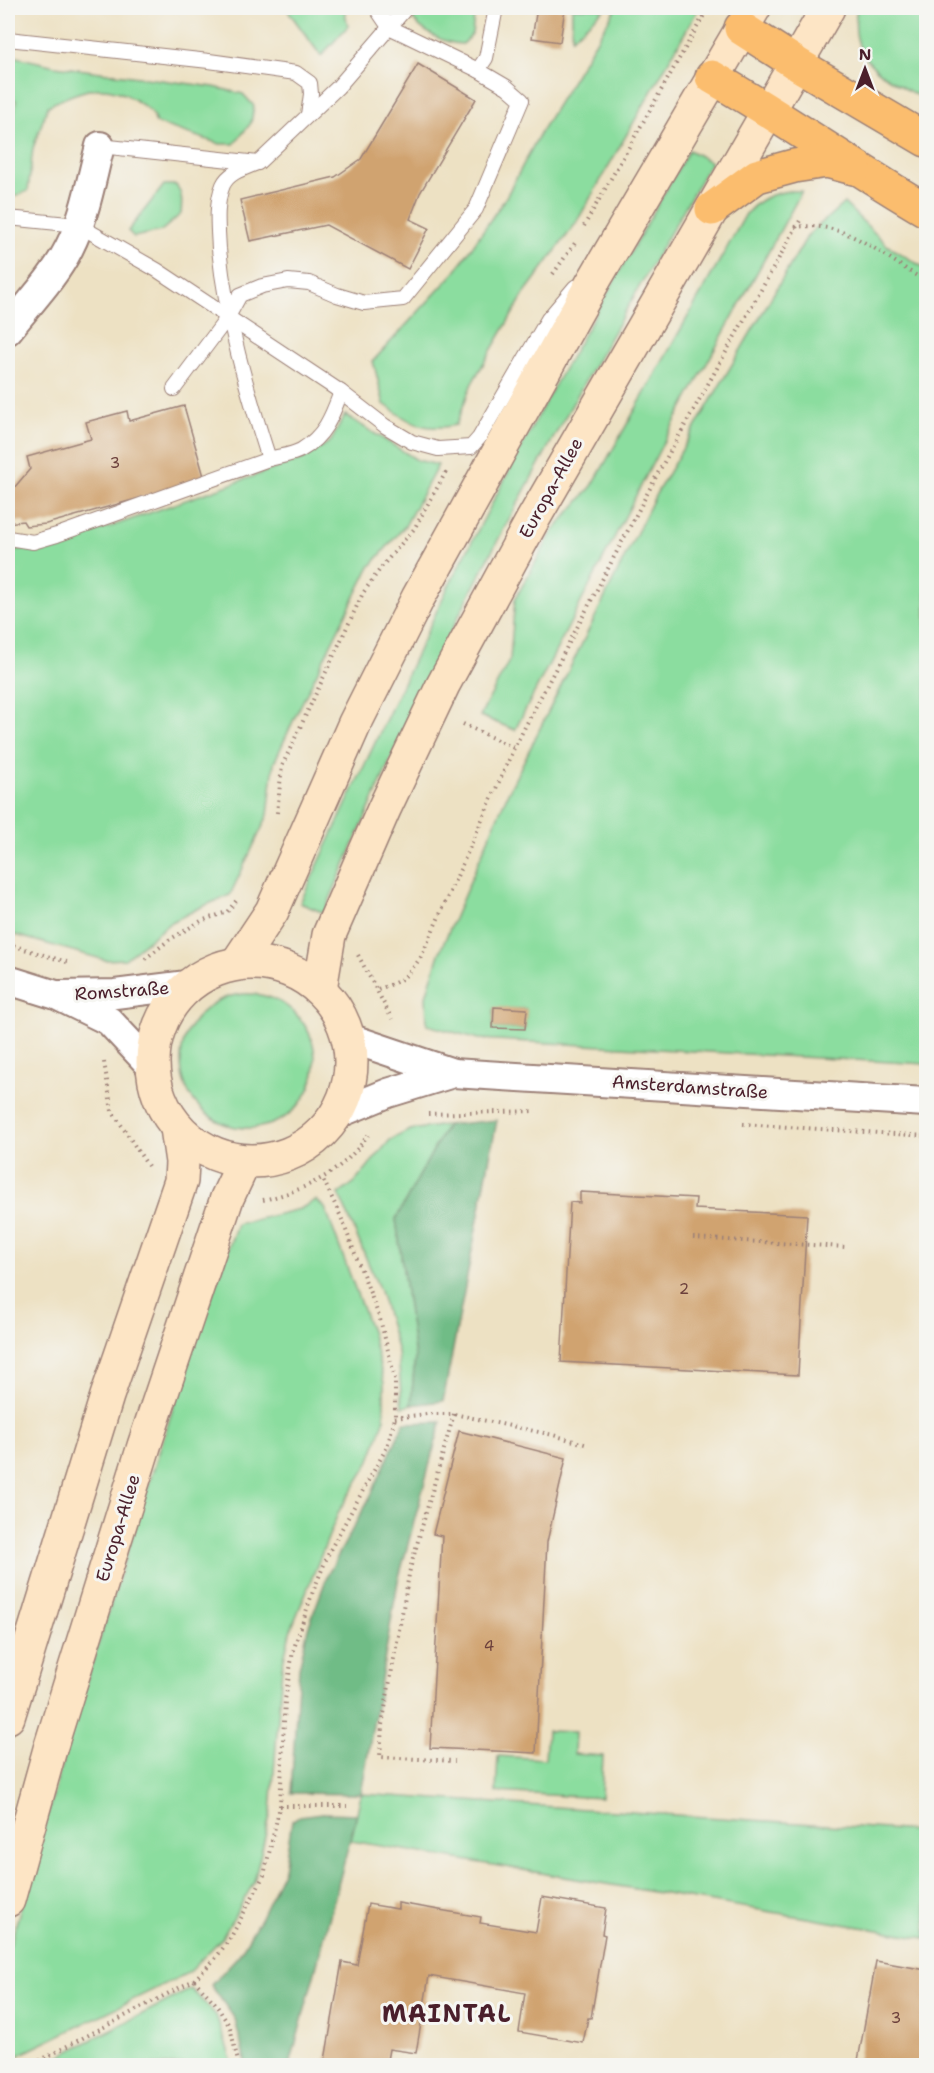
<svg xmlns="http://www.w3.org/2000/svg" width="934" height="2073" font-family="'Shantell Sans',sans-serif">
<rect width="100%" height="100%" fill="#f6f6f2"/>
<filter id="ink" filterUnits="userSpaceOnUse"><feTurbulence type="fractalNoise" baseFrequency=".0167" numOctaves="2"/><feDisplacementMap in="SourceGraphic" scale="12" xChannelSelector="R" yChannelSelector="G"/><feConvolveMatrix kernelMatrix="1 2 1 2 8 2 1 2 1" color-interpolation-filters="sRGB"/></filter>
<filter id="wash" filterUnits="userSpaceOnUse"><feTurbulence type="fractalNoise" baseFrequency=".008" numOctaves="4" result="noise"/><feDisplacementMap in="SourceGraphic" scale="24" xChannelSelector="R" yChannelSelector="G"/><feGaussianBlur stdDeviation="1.35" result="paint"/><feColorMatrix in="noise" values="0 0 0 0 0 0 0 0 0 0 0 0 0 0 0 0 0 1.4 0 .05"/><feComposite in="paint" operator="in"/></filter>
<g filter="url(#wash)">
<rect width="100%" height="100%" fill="#ede1c3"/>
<g fill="#8bdd9f" stroke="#6a7e65" stroke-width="1.5" fill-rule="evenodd">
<path d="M286,8H344L348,26L321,56Z"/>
<path d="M414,8H475L472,34L463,44C445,44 422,32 411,17Z"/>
<path d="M572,8H605L572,38Z"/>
<path d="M616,8H699L576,223L526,291L472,383L456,425C423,432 410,423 384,404L373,361L455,272L506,197L540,133Z"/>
<path d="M857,8H926V101C886,76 847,64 857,8Z"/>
<path d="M8,55L55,66L214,87L243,94L254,106L251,123L234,144H220L156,123C151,109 147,108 135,100C104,79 78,91 48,106L33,148L28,191L8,199V162L16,100L8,98Z"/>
<path d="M689,150L711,162C623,316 532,469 452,629C406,722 365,818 324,913L300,903L447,589L548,397Z"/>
<path d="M164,185H176C183,194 182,203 181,214L161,231L134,237L128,231Z"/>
<path d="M789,191H802L662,445L515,730L480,716L510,659L515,599L553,531L592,486L746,214C759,199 770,194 789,191Z"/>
<path d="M844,203L888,246L926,269V1064L479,1039L427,1025L426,996L439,954L507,795L656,494L808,235ZM494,1008L526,1009L525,1029L493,1028Z"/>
<path d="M345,415L417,460L438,465L405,526L369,568L295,717L274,763L268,815L230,895L199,908L170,923L125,959L105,960L8,933V552L101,530L305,458L331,441Z"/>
<circle cx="248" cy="1061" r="67"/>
<path d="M447,1125L396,1219L415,1357L411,1405L402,1407L398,1352L380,1291L339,1194L355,1182L390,1140L410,1130Z"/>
<path d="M316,1200L325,1208L372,1334L384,1383V1421L369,1463L339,1511L290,1632L282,1667L271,1812L254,1882L222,1938L188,1973L17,2056L8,2048V1952L78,1708L185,1370L237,1224L300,1209Z"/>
<path d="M547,1731L575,1732L574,1754L603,1756L601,1798L496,1792L498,1756L545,1759Z"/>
<path d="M361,1794L916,1831L922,1802L926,1803V1938L351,1841Z"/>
<path d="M191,1989L216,2015L233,2065H42Z"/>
</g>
<g fill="#70bc86" stroke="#5d6e58" stroke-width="1.5">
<path d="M497,1120L443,1401L411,1405L415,1357L396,1219L447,1125Z"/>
<path d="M441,1422L398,1581L361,1794L291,1793L299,1668L308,1628L328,1574L371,1495L404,1423Z"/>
<path d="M322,1813L357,1814L290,2065H246L235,2019L211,1985L239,1955L260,1919L284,1869L292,1821L299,1816Z"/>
</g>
<g id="blocks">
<g fill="#d0a370">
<path d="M537,8H565L560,42L532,38Z"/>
<path d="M418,64L476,99L420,193L410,219L429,228L408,269L326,225L250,241L240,200L335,177L361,159Z"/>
<path d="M8,101H11L9,119H8Z"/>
<path d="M184,406L205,480L46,524L26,526L23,521L8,523V495L30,469L27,457L91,439L86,422L127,411L129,421Z"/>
<path d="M494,1007L527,1009L525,1029L493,1028Z"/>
<path d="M580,1192L696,1198L695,1209L807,1215L798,1375L561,1362L570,1202L580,1203Z"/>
<path d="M459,1431L566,1458L547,1542L536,1753L430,1748L442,1536L433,1534Z"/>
<path d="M542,1897L606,1908L602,1934L605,1935L591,2018H588L583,2043L519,2032L525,1993L429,1976L416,2053L389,2049L386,2066H324L342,1962L357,1965L368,1904L398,1909V1903L481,1917L480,1923L536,1932Z"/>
<path d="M876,1961L926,1970V2066H857Z"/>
</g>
</g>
</g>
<g filter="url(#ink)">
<use href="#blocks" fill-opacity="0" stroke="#9c8077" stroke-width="1.5"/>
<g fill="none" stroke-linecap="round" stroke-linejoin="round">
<g stroke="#9c8077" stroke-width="16">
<g id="lane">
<path d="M8,39L209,61L296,73L310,83L311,94L308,115"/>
<path d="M478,70L486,58L496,8"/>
<path d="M100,146L258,163L338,87L406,8"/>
<path d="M257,163C245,168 229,172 223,185C215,204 218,229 219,249C226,320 247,390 269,459"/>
<path d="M8,218L78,225L157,270L341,392L385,426L412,442L438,449L471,447L479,438L548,319L575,287"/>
<path d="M174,389L228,317L240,295L262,286L288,281L309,283L337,295L364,303L403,299L476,209L522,100L507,87L478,70L389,27L376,8"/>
<path d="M8,538L33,542L57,535L269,459C279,456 292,455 301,450C325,436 332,416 341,392"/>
</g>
</g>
<g stroke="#9c8077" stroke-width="32">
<g id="street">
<path d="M8,330C28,304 54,278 69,248C85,217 91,180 100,146"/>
<path d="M8,980L56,995L109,1021L152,1067"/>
<path d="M61,995L115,994L187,985"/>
<path d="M349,1038L453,1073L926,1102"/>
<path d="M337,1114L388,1093L453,1073"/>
</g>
</g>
<g stroke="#9c8077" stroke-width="36">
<g id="secondary">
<path d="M238,962L272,911L355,723L418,598L593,282L754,8"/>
<circle cx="252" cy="1062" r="99"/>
<path d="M320,989L329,935L384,809L443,685L532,521L828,8"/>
<path d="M8,1717L107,1396L181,1181L182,1162L177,1128"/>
<path d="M8,1900L50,1749L144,1446L227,1198L244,1162"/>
</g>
</g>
<g stroke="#9c8077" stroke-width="36">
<g id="highway">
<path d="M741,28L797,64L926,140"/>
<path d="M712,77C785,119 854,168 926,210"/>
<path d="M712,209L757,176L794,166L827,161L854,168"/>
</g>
</g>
<g stroke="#9c8077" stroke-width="4" stroke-dasharray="1.5 4.5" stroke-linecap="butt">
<path d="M584,226L708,8"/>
<path d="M795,227C849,220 882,257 926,281"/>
<path d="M8,274L16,268"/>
<path d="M553,274L575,243"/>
<path d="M463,724L514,748"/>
<path d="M277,813L282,766L363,593L383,565L414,529L446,472"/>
<path d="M8,944L70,963"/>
<path d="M358,955L392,1019"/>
<path d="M145,959L169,940L201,921L227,912L236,901"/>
<path d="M378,989C401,982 407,977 421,957L514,748L658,473L802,217"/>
<path d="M104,1062L112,1111L148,1166"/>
<path d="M428,1114L535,1111"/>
<path d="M743,1124L926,1136"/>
<path d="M263,1200C306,1190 342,1173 368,1135"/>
<path d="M693,1238L845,1247"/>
<path d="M454,1414L410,1569L382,1725L380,1757L455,1761"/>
<path d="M395,1418L427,1414H454L553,1435L588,1445"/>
<path d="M280,1806H347"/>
<path d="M194,1980L215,2003L230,2027L239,2066"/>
<path d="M29,2066L194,1980L215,1959L231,1937L264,1875L280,1806L285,1700L293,1651L312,1594L330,1550L387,1447L395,1418V1378L380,1319L341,1217L323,1179"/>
</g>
<use href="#lane" stroke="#fff" stroke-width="14"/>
<use href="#street" stroke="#fff" stroke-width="28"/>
<use href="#secondary" stroke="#fde5c5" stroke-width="33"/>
<use href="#highway" stroke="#fbbd6e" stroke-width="33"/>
</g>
</g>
<g text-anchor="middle" stroke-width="6" stroke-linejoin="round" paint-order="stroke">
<g font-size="15" fill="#6c403c">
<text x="115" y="468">3</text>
<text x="684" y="1294">2</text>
<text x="489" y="1651">4</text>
<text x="896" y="2023">3</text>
</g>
<g font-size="18" fill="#4a1f2b" stroke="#f6f6f2">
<text transform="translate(551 488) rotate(-61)" y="6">Europa-Allee</text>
<text transform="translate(122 991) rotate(-4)" y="6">Romstraße</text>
<text transform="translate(690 1087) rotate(4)" y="6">Amsterdamstraße</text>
<text transform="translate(118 1528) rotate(-73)" y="6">Europa-Allee</text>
</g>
<g font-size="24" font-weight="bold" letter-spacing="1.5" fill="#4a1f2b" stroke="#f6f6f2">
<text x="447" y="2022">MAINTAL</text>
</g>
</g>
<rect width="934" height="2073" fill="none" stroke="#f6f6f2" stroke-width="30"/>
<g transform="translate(865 69)" stroke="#f6f6f2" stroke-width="4.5" paint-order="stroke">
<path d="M0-4.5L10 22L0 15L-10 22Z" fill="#4a1f2b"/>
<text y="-9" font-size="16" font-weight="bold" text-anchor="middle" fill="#4a1f2b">N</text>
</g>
</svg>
